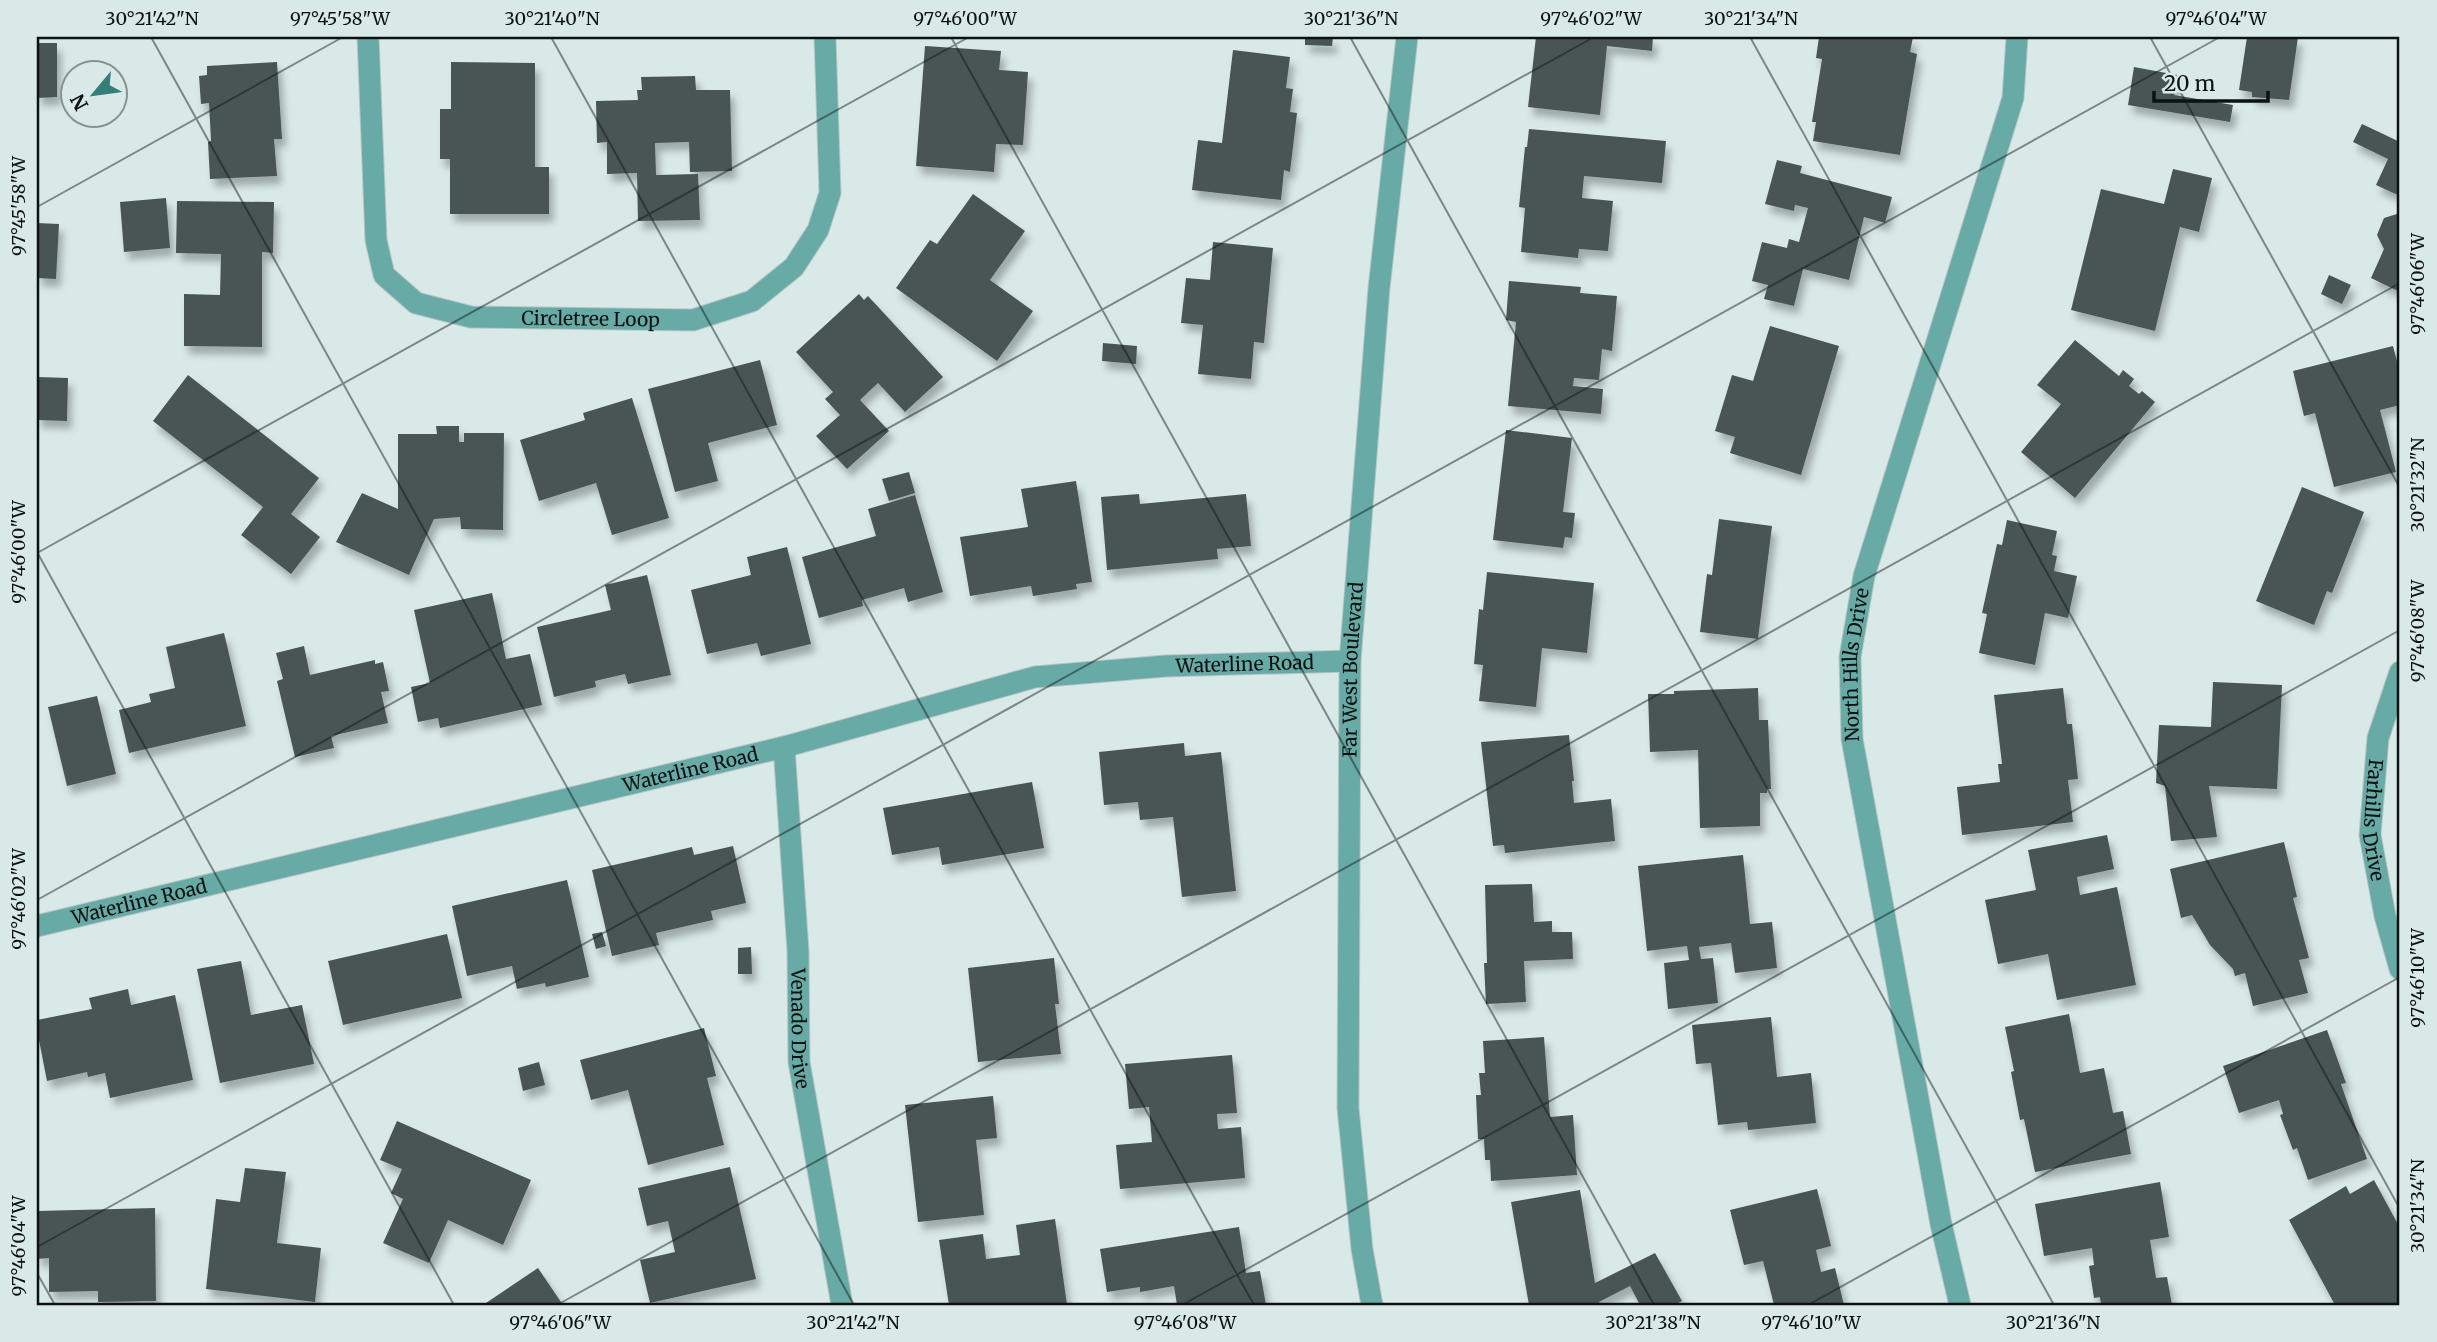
<svg xmlns="http://www.w3.org/2000/svg" width="2437" height="1342" font-family="Merriweather,serif">
<defs>
<filter id="shadow"><feDropShadow dx="4.5" dy="8" stdDeviation="3.5" flood-color="#0004"/></filter>
</defs>
<rect width="100%" height="100%" fill="#d9e9e8"/>
<g fill="#485554" filter="url(#shadow)">
<path d="M1305,37H1333L1332,46L1305,45Z"/>
<path d="M1536,37H1653L1652,51L1607,46L1600,115L1528,107Z"/>
<path d="M1819,37H1913L1910,52L1917,54L1900,155L1813,141L1816,122H1812L1822,59L1816,58Z"/>
<path d="M2247,37H2298L2289,100L2252,97V92L2239,90Z"/>
<path d="M37,43H57V97L37,98Z"/>
<path d="M925,46L1001,51L999,70L1028,72L1023,145L996,144L994,172L916,166Z"/>
<path d="M1233,50L1290,57L1286,88L1293,89L1290,112L1297,113L1290,172L1284,170L1281,200L1192,190L1198,140L1222,143Z"/>
<path d="M277,62L282,139H274L277,176L210,179L208,142L211,141L209,103L201,104L199,76L207,75V66Z"/>
<path d="M451,62L535,63V167H549V214H450V159H440V109H451Z"/>
<path d="M2134,67L2177,75L2174,95L2233,105L2230,122L2128,105Z"/>
<path d="M695,76L696,90H730L732,171L690,172L689,142L655,143L656,175L698,174L700,220L638,221L637,173L607,174V142L597,143L596,101L638,100L637,90H642L641,77Z"/>
<path d="M2362,124L2400,142V196L2376,185L2388,159L2353,142Z"/>
<path d="M1529,129L1666,141L1662,183L1584,176L1582,198L1613,201L1608,251L1579,249L1578,258L1521,252L1525,208L1519,207L1525,147H1527Z"/>
<path d="M1777,160L1802,166L1800,173L1892,197L1885,223L1864,217L1849,280L1803,269L1794,306L1764,299L1768,285L1752,281L1762,242L1787,248L1789,239L1799,242L1808,208L1795,205L1794,211L1765,204Z"/>
<path d="M2173,169L2212,178L2199,232L2180,227L2155,331L2071,310L2101,189L2164,204Z"/>
<path d="M973,194L1025,231L990,280L1033,311L997,361L896,288L930,240L937,244Z"/>
<path d="M166,198L170,248L124,252L120,202Z"/>
<path d="M177,201L274,202L273,253L262,252V347L184,346V294L220,295L221,254L176,253Z"/>
<path d="M2400,213V292L2371,278L2384,249L2377,235L2384,218Z"/>
<path d="M37,223L59,224L56,279L37,278Z"/>
<path d="M1213,242L1273,248L1264,343L1254,342L1251,379L1198,374L1203,325L1181,323L1186,278L1210,280Z"/>
<path d="M2329,275L2351,285L2342,304L2321,294Z"/>
<path d="M1509,281L1581,287L1580,293L1617,296L1612,351L1602,349L1599,380L1574,378L1573,386L1603,389L1601,414L1508,406L1516,322L1506,320Z"/>
<path d="M859,294L864,300L868,296L943,377L905,412L878,383L860,400L889,431L847,469L816,436L840,415L825,399L833,392L796,352Z"/>
<path d="M1770,326L1839,346L1801,475L1730,453L1735,437L1715,431L1732,375L1753,381Z"/>
<path d="M2075,340L2119,376L2123,370L2134,379L2129,386L2139,394L2142,391L2155,402L2075,498L2021,452L2061,404L2037,385Z"/>
<path d="M1103,343L1137,346L1136,364L1102,361Z"/>
<path d="M2393,346L2400,373V405L2380,410L2396,472L2334,487L2315,413L2304,416L2293,371Z"/>
<path d="M760,360L777,425L708,443L718,481L675,492L648,389Z"/>
<path d="M188,375L319,478L291,514L320,537L291,574L241,535L263,507L153,421Z"/>
<path d="M37,377L68,378L67,421L37,420Z"/>
<path d="M632,398L669,518L612,535L596,483L539,501L520,440L585,420L583,413Z"/>
<path d="M436,426H459V442H464V433H504L503,530L461,529L460,517L434,519L409,575L336,542L362,493L398,509V434H437Z"/>
<path d="M1506,430L1572,438L1563,512L1575,513L1572,538L1565,537L1563,548L1493,540Z"/>
<path d="M909,472L915,493L889,501L882,479Z"/>
<path d="M1076,481L1092,582L1076,584L1077,589L1033,596L1031,586L970,596L960,537L1028,527L1021,489Z"/>
<path d="M2302,487L2364,512L2332,593L2327,591L2314,625L2256,601Z"/>
<path d="M1139,494L1140,504L1246,494L1251,546L1217,549L1218,559L1107,570L1101,497Z"/>
<path d="M915,495L943,592L908,602L904,588L862,600L863,606L819,618L802,557L876,536L868,509Z"/>
<path d="M1719,519L1772,526L1758,639L1700,632L1707,574L1712,575Z"/>
<path d="M2007,520L2057,531L2052,555L2057,556L2054,571L2077,576L2068,618L2045,613L2035,665L1979,653L1987,614L1982,613L1997,544L2002,545Z"/>
<path d="M787,547L811,644L761,656L757,643L707,654L691,590L751,575L747,557Z"/>
<path d="M1487,572L1594,583L1587,653L1542,648L1536,707L1479,701L1483,665L1474,664L1479,609L1483,610Z"/>
<path d="M647,575L671,675L628,684L625,674L595,681L596,687L554,697L537,627L611,610L605,585Z"/>
<path d="M492,593L506,659L530,654L542,705L440,728L438,718L418,722L411,687L430,683L414,610Z"/>
<path d="M224,633L246,726L129,753L119,710L151,702L149,694L175,688L166,647Z"/>
<path d="M304,646L310,675L375,660V664L383,662L389,691L381,692L388,723L331,736L334,748L295,757L277,681L283,679L276,653Z"/>
<path d="M2213,682L2282,685L2277,789L2209,786L2217,837L2171,841L2165,786L2156,783L2159,725L2211,727Z"/>
<path d="M1758,688L1759,720H1768L1771,789H1767V793H1760V826L1700,828L1698,750L1650,752L1648,694H1674V691Z"/>
<path d="M2063,688L2067,724H2072L2078,779L2068,780L2073,822L1962,835L1957,787L2000,782L1998,764H2002L1994,695Z"/>
<path d="M97,696L116,774L67,786L48,707Z"/>
<path d="M1569,735L1574,781H1572L1574,803L1611,799L1615,841L1505,853L1504,845L1493,846L1481,742Z"/>
<path d="M1184,743L1185,756L1221,752L1236,891L1182,897L1173,817L1140,820L1138,802L1104,805L1099,752Z"/>
<path d="M1032,782L1044,848L942,865L939,847L892,855L883,808Z"/>
<path d="M2107,835L2114,869L2077,877L2080,895L2117,887L2136,985L2057,1000L2048,954L1998,964L1985,900L2036,890L2028,850Z"/>
<path d="M2284,842L2297,897L2293,898L2309,958L2299,960L2308,993L2253,1006L2245,973L2235,976L2233,969L2210,945L2192,915L2181,918L2170,869Z"/>
<path d="M733,846L746,903L711,911L713,920L656,933L659,945L612,956L592,870L692,847L694,855Z"/>
<path d="M1743,855L1750,924L1772,922L1777,968L1735,973L1731,943L1699,947L1701,959L1713,958L1718,1003L1668,1009L1664,963L1689,960L1687,946L1647,951L1638,866Z"/>
<path d="M567,880L589,977L546,987L545,983L517,989L512,966L467,976L452,906Z"/>
<path d="M1532,884L1534,922L1552,921V932H1572L1573,959L1524,961L1526,1002L1486,1004L1484,963H1487L1485,885Z"/>
<path d="M602,932L606,946L596,949L592,934Z"/>
<path d="M447,934L462,998L343,1025L328,961Z"/>
<path d="M751,947L752,974H738V948Z"/>
<path d="M1054,958L1059,1004H1055L1061,1054L978,1062L968,968Z"/>
<path d="M241,961L251,1015L302,1005L314,1064L220,1083L197,969Z"/>
<path d="M128,989L131,1005L175,995L193,1080L110,1098L105,1073L88,1077L87,1072L47,1081L37,1030V1020L92,1009L89,998Z"/>
<path d="M2069,1014L2080,1073L2104,1068L2113,1113L2123,1111L2131,1154L2035,1172L2024,1119L2020,1120L2011,1072L2014,1071L2005,1027Z"/>
<path d="M1771,1017L1777,1077L1811,1073L1816,1123L1748,1130L1747,1122L1718,1125L1711,1063L1696,1064L1692,1025Z"/>
<path d="M704,1028L716,1076L707,1078L724,1145L648,1165L628,1090L591,1100L580,1060Z"/>
<path d="M2327,1030L2346,1083L2341,1084L2367,1159L2308,1180L2297,1148L2293,1150L2280,1115L2283,1114L2279,1100L2239,1113L2223,1066Z"/>
<path d="M1544,1037L1550,1117L1573,1115L1577,1175L1491,1181L1490,1160H1485L1484,1139H1478L1476,1095H1481L1479,1073H1485L1483,1041Z"/>
<path d="M1232,1055L1237,1113L1217,1114L1218,1129L1241,1127L1245,1178L1120,1189L1116,1145L1152,1142L1149,1107L1129,1109L1125,1064Z"/>
<path d="M539,1062L545,1085L523,1091L518,1068Z"/>
<path d="M993,1096L997,1138L976,1140L984,1215L918,1222L905,1105Z"/>
<path d="M397,1121L531,1180L503,1245L448,1220L429,1263L383,1243L403,1199L391,1193L402,1169L380,1160Z"/>
<path d="M730,1167L756,1279L650,1303L640,1260L675,1252L668,1221L647,1226L638,1188Z"/>
<path d="M245,1168L286,1172L277,1243L321,1248L315,1302L206,1289L216,1199L240,1202Z"/>
<path d="M2374,1180L2400,1228V1305H2335L2289,1220L2346,1186L2350,1194Z"/>
<path d="M2160,1182L2169,1237L2150,1240L2156,1278L2167,1277L2172,1305H2101L2100,1297L2094,1298L2089,1266L2094,1265L2092,1248L2044,1256L2035,1204Z"/>
<path d="M1817,1189L1831,1246L1816,1250L1821,1272L1835,1268L1844,1305H1774L1763,1261L1744,1265L1730,1210Z"/>
<path d="M1580,1190L1595,1283L1655,1253L1682,1301L1674,1305H1640L1630,1286L1599,1302L1600,1304L1529,1305L1511,1202Z"/>
<path d="M155,1208L156,1301L98,1302V1291L49,1292V1258L37,1259V1211Z"/>
<path d="M1055,1219L1067,1305H949L939,1240L983,1234L986,1259L1020,1255L1016,1225Z"/>
<path d="M1239,1227L1246,1273L1260,1271L1266,1305H1177L1174,1286L1140,1292V1287L1107,1292L1100,1249Z"/>
<path d="M538,1268L563,1305H483Z"/>
</g>
<g fill="none" stroke-linecap="round" stroke-linejoin="round">
<g stroke="#b8c6c6" stroke-width="23">
<g id="minor">
<path id="s1" d="M368,37L376,240L384,275L416,303L471,317L693,320L752,301L794,267L818,230L830,193L825,37"/>
<path id="s2" d="M2400,672L2378,738L2370,835L2385,916L2400,969"/>
<path id="s3" d="M784,747L798,951L799,1062L842,1305"/>
<path id="s4" d="M37,926L784,747L1035,677L1166,666L1350,661"/>
<path id="s5" d="M1960,1305L1941,1224L1852,739L1850,657L1864,576L2013,98L2017,37"/>
</g>
</g>
<g stroke="#b8c6c6" stroke-width="23">
<g id="tertiary">
<path id="s6" d="M1372,1305L1362,1249L1348,1108L1350,661L1379,288L1407,37"/>
</g>
</g>
<use href="#minor" stroke="#68aaa5" stroke-width="21"/>
<use href="#tertiary" stroke="#68aaa5" stroke-width="21"/>
</g>
<path fill="none" stroke="#0c1111" stroke-width="2" stroke-opacity="0.45" d="M151,37L854,1305M551,37L1254,1305M951,37L1654,1305M1350,37L2054,1305M1750,37L2400,1209M2150,37L2400,488M37,207L343,37M37,552L454,1305M37,553L969,37M37,900L1594,37M37,1247L2220,37M37,1273L55,1305M557,1305L2400,283M1182,1305L2400,630M1808,1305L2400,977"/>
<g text-anchor="middle" stroke-width="7" stroke-linejoin="round" paint-order="stroke">
<g font-size="19" fill="#0c1111" stroke="#d9e9e8">
<text dy="7" stroke="none"><textPath href="#s1" startOffset="458">Circletree Loop</textPath></text>
<text dy="7" stroke="none"><textPath href="#s4" startOffset="1239">Waterline Road</textPath></text>
<text dy="7" stroke="none"><textPath href="#s5" startOffset="651">North Hills Drive</textPath></text>
<text dy="7" stroke="none"><textPath href="#s6" startOffset="637">Far West Boulevard</textPath></text>
<text dy="7" stroke="none"><textPath href="#s4" startOffset="672">Waterline Road</textPath></text>
<text dy="7" stroke="none"><textPath href="#s2" startOffset="152">Farhills Drive</textPath></text>
<text dy="7" stroke="none"><textPath href="#s4" startOffset="105">Waterline Road</textPath></text>
<text dy="7" stroke="none"><textPath href="#s3" startOffset="282">Venado Drive</textPath></text>
</g>
</g>
<rect width="2437" height="1342" fill="none" stroke="#d9e9e8" stroke-width="77"/>
<g transform="translate(94 94) rotate(241)"><circle r="33" fill="#d9e9e8" stroke="#879392" stroke-width="2"/>
<path d="M0-5L12 26L0 18L-12 26Z" fill="#367e79"/>
<text y="-10" font-size="19" font-weight="bold" text-anchor="middle" fill="#0c1111">N</text>
</g>
<path d="M2154 91v10h114v-10" fill="none" stroke="#0c1111" stroke-width="3.5"/>
<text x="2164" y="91" font-size="21" fill="#0c1111" stroke="#d9e9e8" stroke-width="5" paint-order="stroke">20 m</text>
<rect x="38" y="38" width="2360" height="1266" fill="none" stroke="#0c1111" stroke-width="2.5"/>
<g font-size="18" text-anchor="middle" fill="#0c1111">
<text x="152" y="25">30°21'42"N</text>
<text x="340" y="25">97°45'58"W</text>
<text x="552" y="25">30°21'40"N</text>
<text x="965" y="25">97°46'00"W</text>
<text x="1351" y="25">30°21'36"N</text>
<text x="1591" y="25">97°46'02"W</text>
<text x="1751" y="25">30°21'34"N</text>
<text x="2216" y="25">97°46'04"W</text>
<text transform="translate(19 206) rotate(-90)" y="6">97°45'58"W</text>
<text transform="translate(2418 284) rotate(-90)" y="6">97°46'06"W</text>
<text transform="translate(2418 485) rotate(-90)" y="6">30°21'32"N</text>
<text transform="translate(19 552) rotate(-90)" y="6">97°46'00"W</text>
<text transform="translate(2418 631) rotate(-90)" y="6">97°46'08"W</text>
<text transform="translate(19 899) rotate(-90)" y="6">97°46'02"W</text>
<text transform="translate(2418 978) rotate(-90)" y="6">97°46'10"W</text>
<text transform="translate(2418 1206) rotate(-90)" y="6">30°21'34"N</text>
<text transform="translate(19 1246) rotate(-90)" y="6">97°46'04"W</text>
<text x="560" y="1329">97°46'06"W</text>
<text x="853" y="1329">30°21'42"N</text>
<text x="1185" y="1329">97°46'08"W</text>
<text x="1653" y="1329">30°21'38"N</text>
<text x="1811" y="1329">97°46'10"W</text>
<text x="2053" y="1329">30°21'36"N</text>
</g>
</svg>
